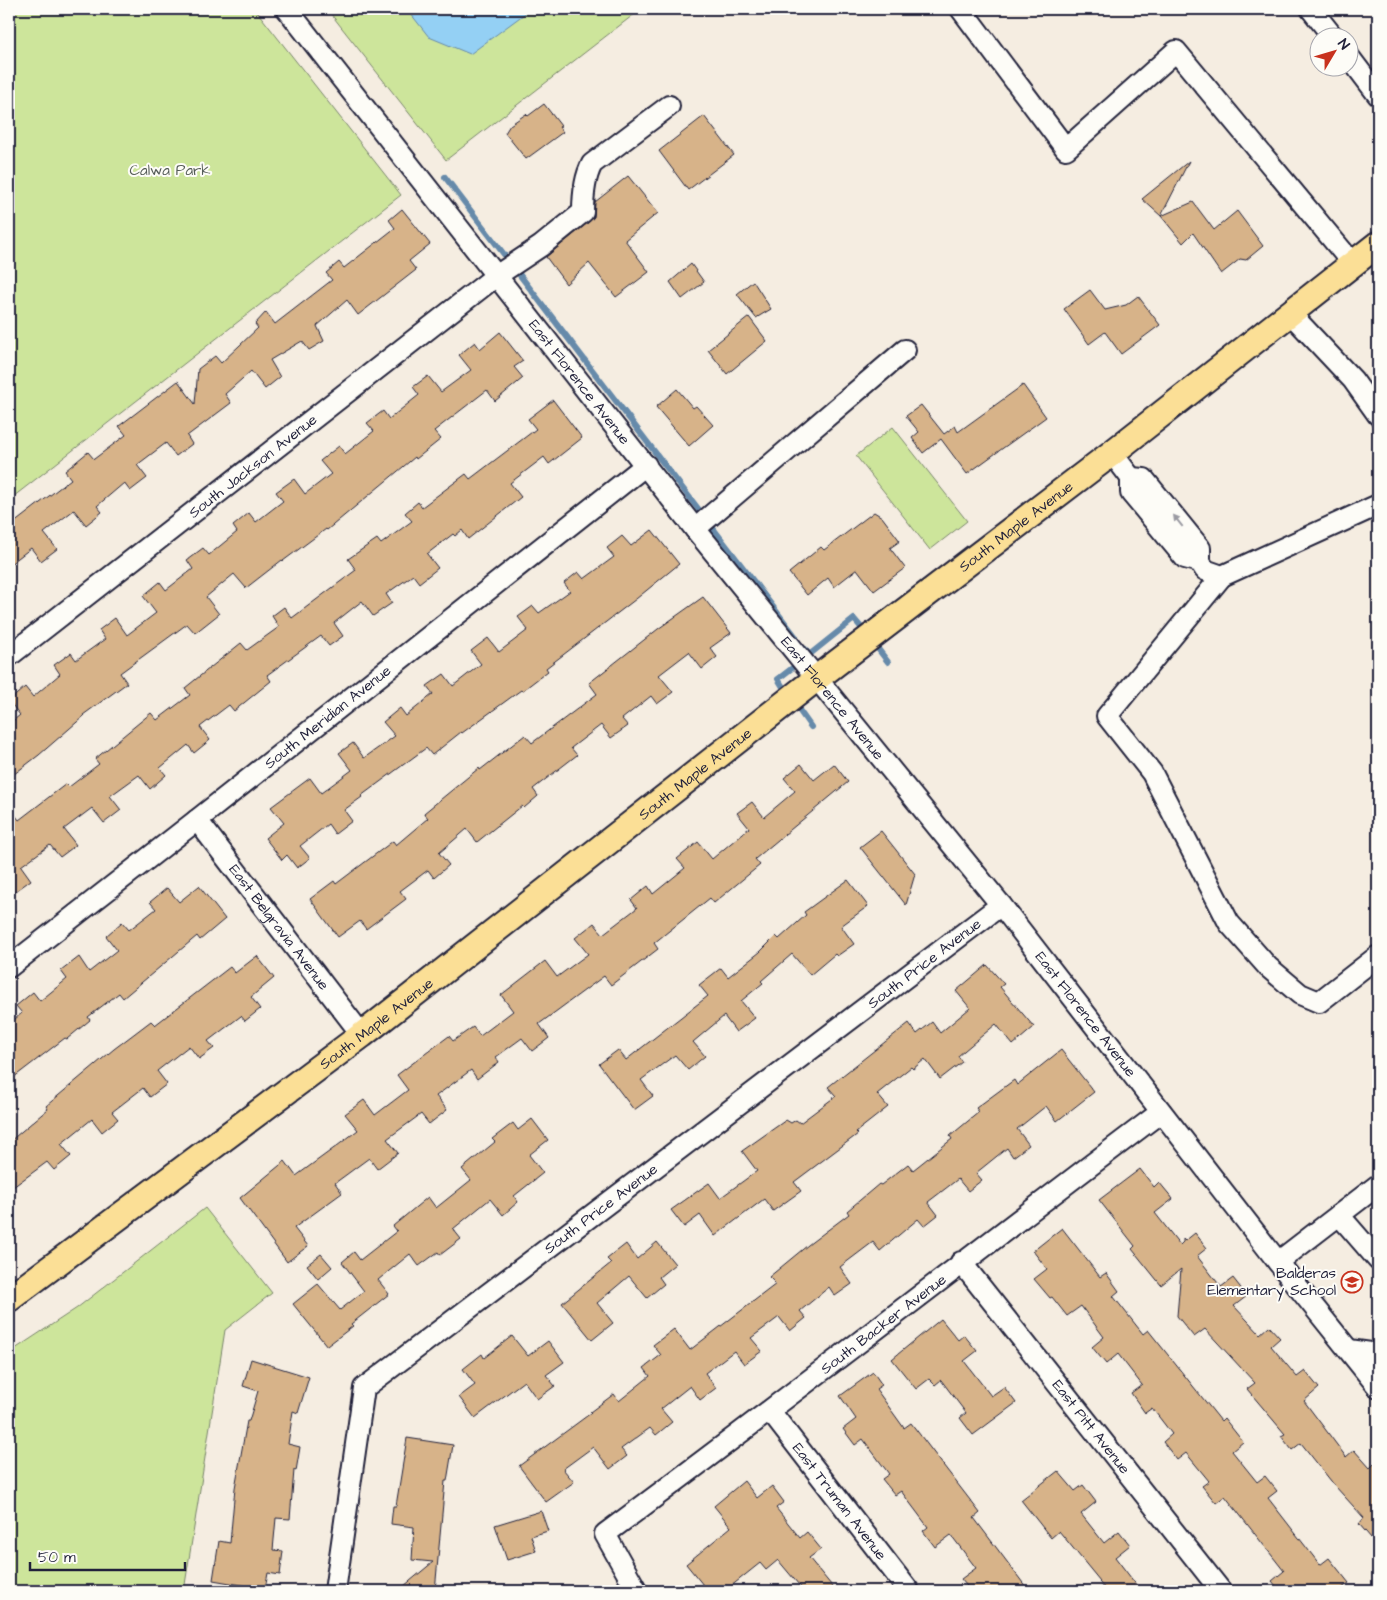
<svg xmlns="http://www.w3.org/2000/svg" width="1387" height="1600" font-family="'Architects Daughter',sans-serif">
<rect width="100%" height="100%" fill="#f5ede1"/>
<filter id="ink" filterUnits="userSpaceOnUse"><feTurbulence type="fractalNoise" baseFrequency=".02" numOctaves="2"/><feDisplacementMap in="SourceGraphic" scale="10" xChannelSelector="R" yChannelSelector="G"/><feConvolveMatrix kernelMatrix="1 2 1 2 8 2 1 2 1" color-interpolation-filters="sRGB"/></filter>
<g filter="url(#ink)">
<g fill="#cde59b" stroke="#78846b">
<path d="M9,9H255L401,195L9,500Z"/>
<path d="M327,9H641L446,160Z"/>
<path d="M893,427L967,521L930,550L856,456Z"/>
<path d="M205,1208L272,1293L225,1330L184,1591H9V1353L77,1308Z"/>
</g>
<path fill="#94d0f4" stroke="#668aaa" d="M407,9H531L470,54L429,37Z"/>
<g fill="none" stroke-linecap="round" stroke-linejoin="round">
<g stroke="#668aaa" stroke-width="6">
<path d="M445,177L796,637"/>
<path d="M872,641L888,662"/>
<path d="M805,649L809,655L854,619L866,633"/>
<path d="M788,695L778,679L800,662"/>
<path d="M794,703L811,727"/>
</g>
</g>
<g fill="#d7b389" stroke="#22223b">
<path d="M544,104L561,126L559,127L563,132L526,159L505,133L510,125L526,114L528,116Z"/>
<path d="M704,116L734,155L688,190L659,151Z"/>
<path d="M1189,161L1161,216L1142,199Z"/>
<path d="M628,176L658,213L625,240L649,272L616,297L589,263L566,284L546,257L590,221L594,217L595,202Z"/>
<path d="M1193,202L1214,230L1237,211L1263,246L1246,260L1240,259L1221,274L1193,233L1183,243L1161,216Z"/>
<path d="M402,209L430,244L409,261L416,270L358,315L347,300L317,326L324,341L309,350L302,341L270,360L280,377L265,389L251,371L225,394L231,403L187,436L192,444L176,456L166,443L137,465L147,478L130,491L124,483L97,506L102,512L86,525L74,510L44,533L57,549L41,561L31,548L9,565V527L71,479L65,471L88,452L94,459L126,435L119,426L178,381L195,404L198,369L215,356L221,363L258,328L255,324L266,312L275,324L332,280L326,273L339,262L344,268L395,228L389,220Z"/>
<path d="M691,264L704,282L682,299L670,282Z"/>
<path d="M753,281L771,309L756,318L737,294Z"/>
<path d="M1090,290L1105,310L1126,305L1138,296L1160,325L1121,354L1105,332L1089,344L1064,309Z"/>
<path d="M749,317L767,341L727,374L708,350Z"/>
<path d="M500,332L523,361L514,367L523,378L495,401L487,390L434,431L441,439L416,459L415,457L327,530L326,529L283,561L282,560L246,588L234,574L206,597L219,614L195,633L187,624L120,673L127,683L83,715L84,716L39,755L9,778V724L20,715L9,701L25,687L33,697L60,674L54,665L71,653L76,660L105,639L99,630L115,618L127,635L156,613L143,596L160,582L166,590L193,569L187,560L203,548L209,555L237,532L233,526L249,513L256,522L283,501L276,492L294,479L305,494L331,474L320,461L339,446L345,454L374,431L367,423L383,411L389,419L419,395L413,387L428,376L441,392L471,370L459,355L475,342L480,349Z"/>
<path d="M1023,385L1046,417L967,474L941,439L923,453L912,438L919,432L906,416L921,405L944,434L955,426L958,432Z"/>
<path d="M677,389L693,408L696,406L713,425L689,446L656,407Z"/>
<path d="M553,400L582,438L549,464L544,457L510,483L521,497L468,539L462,530L455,536L453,534L427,554L438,568L419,583L413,575L386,594L392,603L373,616L362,601L334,623L343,636L329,646L321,636L267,675L271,681L234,711L229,705L200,727L210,740L194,753L188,745L160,768L166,775L150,789L139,775L110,796L121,810L104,823L92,808L64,829L76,845L60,857L50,845L21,866L31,880L9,896V807L19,820L66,784L69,787L99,764L95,759L151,713L157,720L190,695L185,688L241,643L247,650L279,627L272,616L284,607L292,618L356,570L348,559L377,539L381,544L412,521L405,513L418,502L422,507L466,474L470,479L536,429L528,419Z"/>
<path d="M874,512L882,517L900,541L890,548L905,568L874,591L857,569L834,587L828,578L807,595L789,573L821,547L824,550Z"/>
<path d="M652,530L679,564L636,599L546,668L548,671L522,691L521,690L462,733L461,732L432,755L426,748L361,796L362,797L344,810L352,821L335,834L328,824L300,846L310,858L297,868L287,855L282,860L265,838L284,823L271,807L310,778L321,793L352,770L339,753L353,743L364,758L395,736L383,722L400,708L406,716L433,694L427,686L444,674L453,686L481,664L471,651L488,638L499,652L528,630L518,617L533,606L539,613L570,591L564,583L578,572L584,579L614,557L607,548L622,536L631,546Z"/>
<path d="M703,597L731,633L710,648L717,657L702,669L689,652L659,675L673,692L657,704L651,696L622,719L628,726L611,738L601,725L571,748L577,755L533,789L538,796L524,808L522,806L477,842L467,829L439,853L449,865L434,878L428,870L400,891L406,899L366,929L360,921L338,937L310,899L334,881L336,884L393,841L396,845L428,818L424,813L479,768L480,770L525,735L532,743L597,694L589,683L658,629Z"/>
<path d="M801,764L814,780L834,764L848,782L755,859L760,865L714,903L710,898L654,943L658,949L611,985L604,976L539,1024L549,1038L532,1051L522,1038L496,1057L499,1062L477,1079L471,1070L436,1096L447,1110L429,1124L421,1114L387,1139L398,1153L377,1169L369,1158L335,1183L342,1193L294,1228L308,1246L287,1262L240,1198L285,1161L296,1176L337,1146L358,1130L345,1114L364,1100L375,1115L408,1090L397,1075L449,1036L453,1041L473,1027L480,1036L513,1011L501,995L545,961L557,977L588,954L575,938L594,923L603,934L637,908L631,900L648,886L653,894L685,868L677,859L698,842L712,859L749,828L737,813L752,802L764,817L795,791L784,778Z"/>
<path d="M881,831L915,874L906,905L860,847Z"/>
<path d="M848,880L868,906L841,926L854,944L837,956L835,954L810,975L792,954L761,981L763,983L741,1001L755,1018L736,1032L724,1016L693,1042L705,1056L688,1070L675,1055L641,1080L653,1096L634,1110L599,1064L618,1050L626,1060L708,996L699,985L721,968L728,977L760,952L776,936L779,939L806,915L804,912Z"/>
<path d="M199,886L225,919L200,940L197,936L123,998L119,993L88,1017L90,1020L67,1039L65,1038L9,1081V1024L22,1013L16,1006L33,992L40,1001L67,979L61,971L79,957L89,972L117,950L106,936L122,922L129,930L156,909L150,902L167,888L179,902Z"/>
<path d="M257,956L274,978L251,997L260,1009L245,1021L241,1016L208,1041L214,1048L199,1059L189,1046L157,1071L167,1084L150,1097L143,1088L112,1112L118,1119L102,1132L92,1119L61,1144L71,1156L54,1170L47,1162L9,1190V1142L48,1109L46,1106L114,1049L151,1021L155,1025L230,967L235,973Z"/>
<path d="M987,965L1004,984L1000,987L1034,1027L1013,1045L996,1024L958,1056L962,1062L940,1079L925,1059L913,1069L911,1067L877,1094L888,1107L856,1132L858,1134L794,1182L801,1191L773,1211L764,1199L715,1236L700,1215L684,1227L671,1210L709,1183L720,1198L757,1171L742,1151L786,1120L791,1123L796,1120L800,1123L836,1096L828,1087L909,1023L917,1034L932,1022L940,1033L970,1008L956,991Z"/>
<path d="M1061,1050L1094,1092L1057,1121L1046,1106L1017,1129L1029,1145L1013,1157L1007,1148L976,1173L982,1180L968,1191L958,1179L928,1202L938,1215L924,1226L918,1219L880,1251L873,1242L840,1267L852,1284L835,1296L829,1287L800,1311L806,1318L790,1331L779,1317L751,1338L762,1351L744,1364L734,1351L705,1373L716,1388L700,1400L690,1386L661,1409L672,1422L656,1435L650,1428L621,1449L627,1456L610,1469L593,1447L563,1469L574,1482L546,1502L519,1466L591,1413L590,1412L614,1394L619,1401L650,1376L644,1368L661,1355L653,1345L674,1329L690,1350L776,1284L769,1277L808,1245L849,1214L847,1211L879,1184L881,1185L908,1164L913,1170L952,1139L950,1136L979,1112L976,1108L1014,1080L1017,1085Z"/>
<path d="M532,1119L548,1140L529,1155L543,1173L514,1196L518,1202L503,1215L490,1199L453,1229L461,1239L440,1255L438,1252L419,1266L410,1254L378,1280L389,1294L351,1324L353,1326L327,1346L293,1304L318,1284L340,1310L364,1291L342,1262L354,1252L360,1260L397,1231L393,1226L428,1197L436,1208L471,1180L462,1169L495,1142L492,1139L513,1123L518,1130Z"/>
<path d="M1140,1169L1154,1187L1159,1182L1173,1199L1155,1213L1180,1245L1183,1242V1239L1185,1241L1195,1233L1207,1248L1197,1256L1221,1287L1233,1278L1247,1296L1234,1306L1260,1334L1269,1326L1280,1338L1271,1346L1297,1377L1305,1371L1319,1388L1304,1401L1346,1457L1354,1450L1370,1468L1378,1460V1546L1359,1524L1364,1518L1335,1486L1301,1443L1292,1450L1281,1436L1285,1434L1247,1389L1255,1383L1205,1329L1194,1337L1177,1316L1181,1269L1161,1285L1132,1249L1135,1246L1099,1200Z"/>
<path d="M1062,1228L1100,1277L1106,1273L1119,1291L1113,1296L1143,1334L1148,1330L1221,1421L1224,1418L1243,1442L1232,1451L1257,1482L1265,1476L1277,1491L1268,1498L1320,1565L1329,1558L1349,1583L1338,1591H1280L1272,1581L1284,1571L1225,1496L1216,1503L1202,1486L1209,1481L1186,1453L1177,1460L1163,1442L1172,1434L1152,1408L1145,1413L1131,1393L1142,1385L1118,1354L1106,1364L1092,1347L1104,1337L1081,1306L1067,1316L1052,1297L1050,1298L1034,1279L1047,1269L1033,1251Z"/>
<path d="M657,1242L675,1264L659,1277L664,1284L647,1298L629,1276L597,1303L613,1323L592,1340L562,1303L611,1263L607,1259L626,1244L637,1259Z"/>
<path d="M321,1254L332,1267L318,1279L307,1265Z"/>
<path d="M941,1319L958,1340L964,1335L977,1351L964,1361L991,1396L1004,1387L1016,1403L973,1435L960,1418L966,1413L941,1380L935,1385L929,1379L916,1389L892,1359Z"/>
<path d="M512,1336L528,1356L548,1341L564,1362L546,1375L555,1386L537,1399L524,1381L475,1418L459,1397L475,1385L463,1369L482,1354L484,1358Z"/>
<path d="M251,1359L309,1377L298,1413L293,1411L288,1444L300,1447L296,1471L294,1470L290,1519L276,1518L273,1550L283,1551L280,1575L268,1573L265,1589L213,1580L219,1541L230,1543L235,1488L247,1421H249L258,1391L243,1386Z"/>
<path d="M873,1372L882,1385L876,1389L904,1428L911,1423L940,1461L980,1513L974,1518L1029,1591H971L961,1579L976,1568L951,1535L935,1547L923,1531L928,1527L901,1491L895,1495L882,1479L889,1474L863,1439L855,1445L843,1429L856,1419L840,1396Z"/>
<path d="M407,1438L453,1445L447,1481H445L435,1591H398L433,1562L412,1560L414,1527L391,1524L393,1506H396Z"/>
<path d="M1058,1471L1075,1491L1083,1485L1096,1502L1081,1514L1104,1543L1119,1531L1130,1545L1115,1557L1141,1591H1107L1099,1582L1100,1581L1059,1531L1051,1538L1021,1500Z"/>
<path d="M744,1481L757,1498L772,1486L784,1502L776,1508L800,1538L807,1532L821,1549L809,1558L836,1591H804L778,1560L766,1570L760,1563L725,1591H708L686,1564L731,1527L714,1506Z"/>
<path d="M541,1511L548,1531L531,1536L536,1551L507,1560L495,1525Z"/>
</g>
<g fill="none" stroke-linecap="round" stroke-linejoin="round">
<g stroke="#22223b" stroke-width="24">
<g id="minor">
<path id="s1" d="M287,9L695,529L1001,905L1278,1262L1378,1387"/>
<path d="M961,9L1066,149L1176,51L1353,264"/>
<path d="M1311,9L1334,38"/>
<path d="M1350,58L1378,95"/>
<path d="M1290,313L1353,380L1378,415"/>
<path d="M1112,453L1131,478V493L1185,558L1200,562L1205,570L1222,576L1378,505"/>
<path d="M1131,478L1144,479L1200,548V562"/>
<path d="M695,529L905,350"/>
<path d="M1222,576L1107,716L1152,773L1229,923L1268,967L1300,994L1319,1002L1378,956"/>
<path id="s2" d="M9,656L496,276L541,246L583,212C583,198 585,177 592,164L669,106"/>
<path id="s3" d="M197,820L362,1035"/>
<path id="s4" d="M9,967L197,820L646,465"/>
<path d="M1339,1215L1378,1260"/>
<path id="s5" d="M961,1262L1221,1591"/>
<path d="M1278,1262L1378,1185"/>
<path d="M1349,1350L1378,1354"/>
<path id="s6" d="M770,1411L909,1591"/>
<path id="s7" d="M335,1591L364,1388L1001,905"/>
<path id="s8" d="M637,1591L605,1534C792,1396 975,1252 1161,1112"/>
</g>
</g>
<g stroke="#22223b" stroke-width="29">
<g id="major">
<path id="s9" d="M9,1299L362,1035L817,678L1112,453L1378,244"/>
</g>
</g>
<use href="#minor" stroke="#fdfcf7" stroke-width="20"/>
<use href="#major" stroke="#fbdf96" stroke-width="25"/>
</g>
<defs><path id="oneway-solid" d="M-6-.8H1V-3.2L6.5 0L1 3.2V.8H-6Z" transform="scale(1.25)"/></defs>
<use fill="#9a9aa2" href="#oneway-solid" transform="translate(1178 521) rotate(-128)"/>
</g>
<defs>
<g id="school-ring" transform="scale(1.125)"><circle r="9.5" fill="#fdfcf7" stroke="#c8321e" stroke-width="1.5"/><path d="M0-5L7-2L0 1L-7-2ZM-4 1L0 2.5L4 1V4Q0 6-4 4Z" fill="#c8321e"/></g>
</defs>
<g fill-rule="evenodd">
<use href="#school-ring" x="1352" y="1282"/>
</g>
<g text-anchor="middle" stroke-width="4" stroke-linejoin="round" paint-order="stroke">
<g font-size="15" fill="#555c58" stroke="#fdfcf7">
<text x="170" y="175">Calwa Park</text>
</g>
<g font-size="15" fill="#22223b" stroke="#fdfcf7">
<text dy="5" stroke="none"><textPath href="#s1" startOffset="474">East Florence Avenue</textPath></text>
<text dy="5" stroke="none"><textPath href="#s2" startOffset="309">South Jackson Avenue</textPath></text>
<text dy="5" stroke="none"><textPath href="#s9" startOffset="1269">South Maple Avenue</textPath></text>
<text dy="5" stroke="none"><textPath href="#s1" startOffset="879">East Florence Avenue</textPath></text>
<text dy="5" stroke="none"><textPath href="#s4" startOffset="405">South Meridian Avenue</textPath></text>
<text dy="5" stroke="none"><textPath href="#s9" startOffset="864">South Maple Avenue</textPath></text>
<text dy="5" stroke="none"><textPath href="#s3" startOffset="135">East Belgravia Avenue</textPath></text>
<text dy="5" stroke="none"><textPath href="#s7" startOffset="908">South Price Avenue</textPath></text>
<text dy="5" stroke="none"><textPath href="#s1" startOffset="1284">East Florence Avenue</textPath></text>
<text dy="5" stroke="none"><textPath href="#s9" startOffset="459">South Maple Avenue</textPath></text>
<text dy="5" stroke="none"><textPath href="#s7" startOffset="502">South Price Avenue</textPath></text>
<text dy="5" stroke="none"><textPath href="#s8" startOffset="414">South Backer Avenue</textPath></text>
<text dy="5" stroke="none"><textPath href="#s5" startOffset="210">East Pitt Avenue</textPath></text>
<text dy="5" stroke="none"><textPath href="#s6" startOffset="114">East Truman Avenue</textPath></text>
</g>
<g font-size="15" fill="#22223b" stroke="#fdfcf7" text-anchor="end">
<text x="1336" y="1278">Balderas<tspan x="1336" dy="17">Elementary School</tspan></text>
</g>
</g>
<rect width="1387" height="1600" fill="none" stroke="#fdfcf7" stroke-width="30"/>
<rect x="15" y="15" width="1357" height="1570" fill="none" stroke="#22223b" stroke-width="2" filter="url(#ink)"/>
<g transform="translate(1334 52) rotate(52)"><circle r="24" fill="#fdfcf7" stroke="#a5a5ac"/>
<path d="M0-4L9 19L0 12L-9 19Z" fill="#c8321e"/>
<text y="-8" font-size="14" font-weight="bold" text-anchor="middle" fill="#22223b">N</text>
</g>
<path d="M30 1562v8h155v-8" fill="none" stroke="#22223b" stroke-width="2.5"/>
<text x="38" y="1562" font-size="15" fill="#22223b" stroke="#fdfcf7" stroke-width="4" paint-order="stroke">50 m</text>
</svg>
